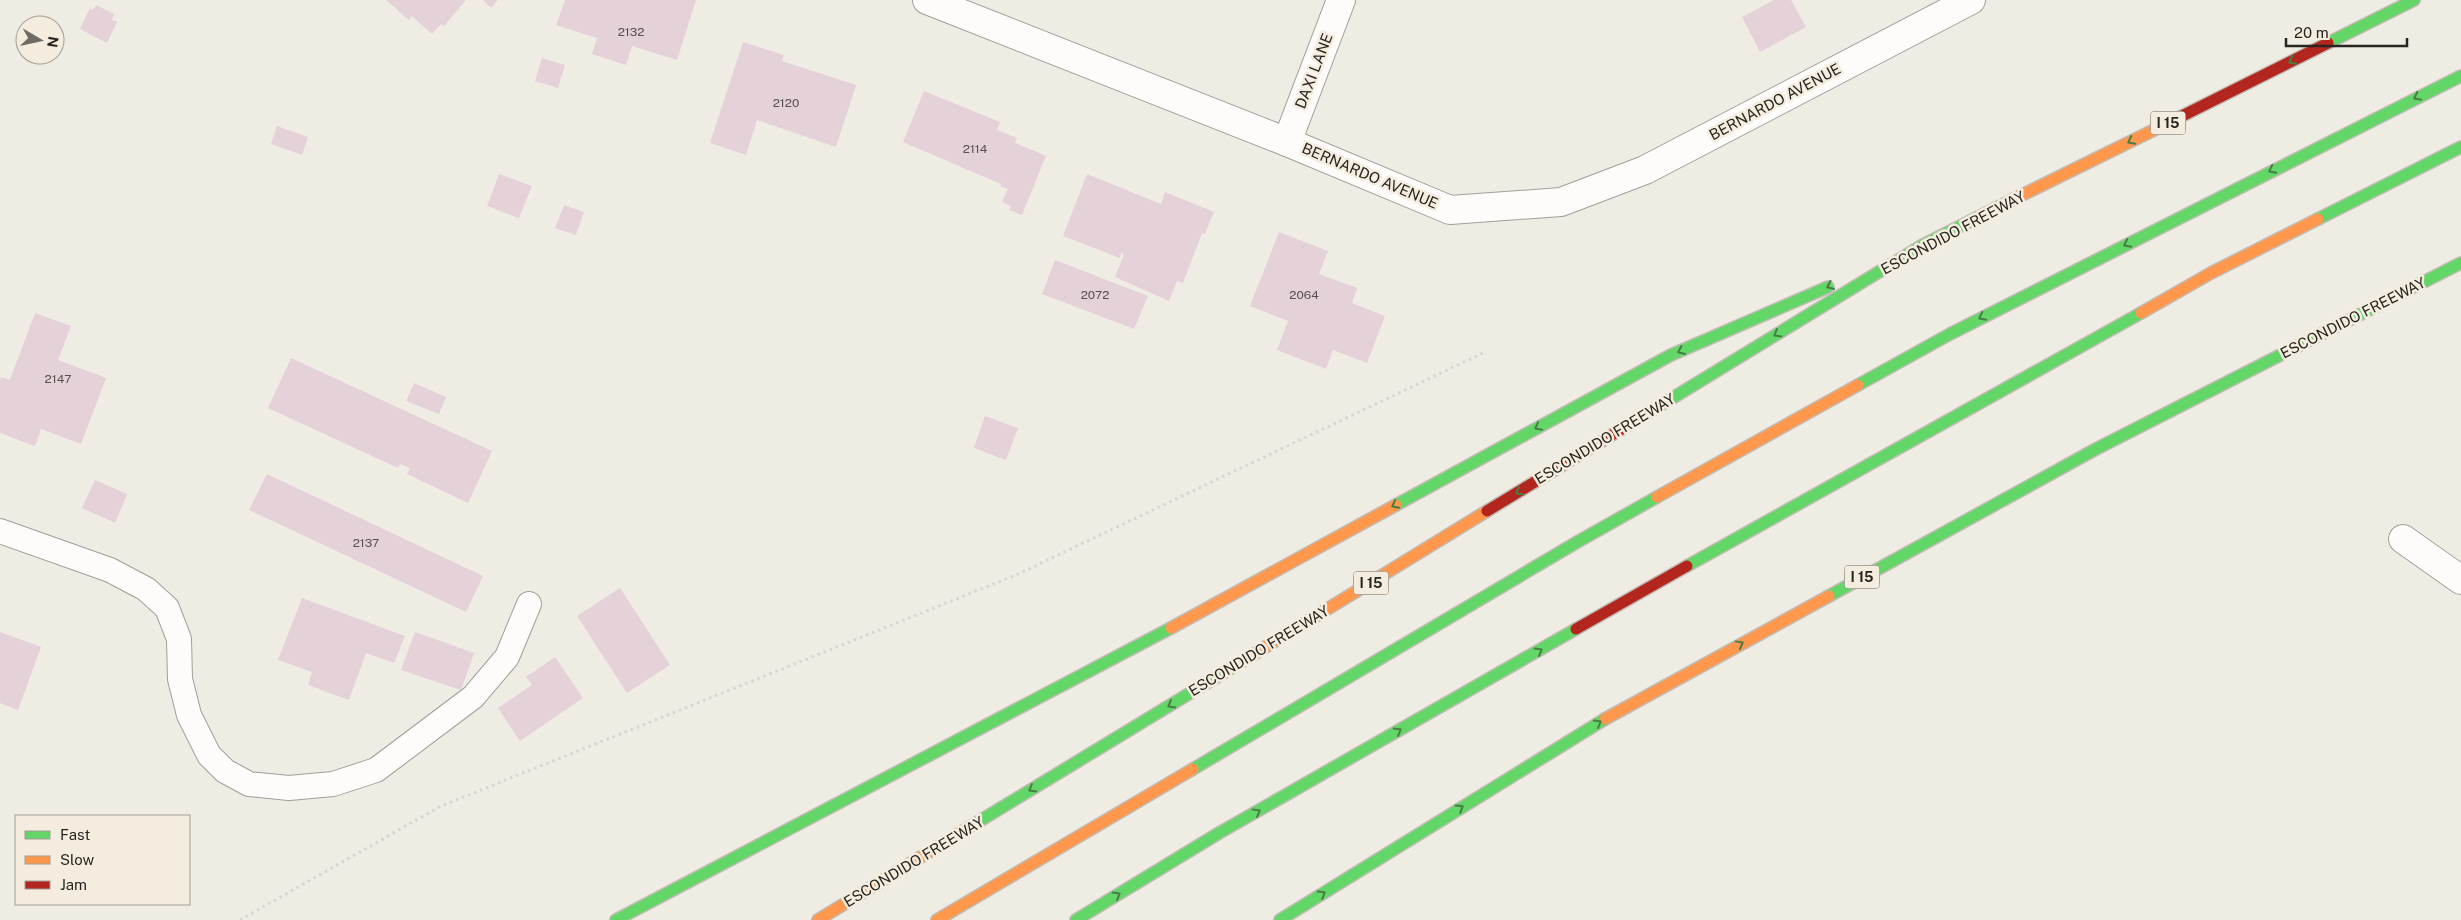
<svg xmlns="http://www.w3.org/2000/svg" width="2461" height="920" font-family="'Public Sans',sans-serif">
<rect width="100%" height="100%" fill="#efece4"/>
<g fill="#e4d2d8">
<path d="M386,0H466L444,26L441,24L432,34L412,16L409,20Z"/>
<path d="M483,0H498L491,8Z"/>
<path d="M565,0H696L677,60L632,46L626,65L592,54L597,38L556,25Z"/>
<path d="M1774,0H1791L1806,27L1760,52L1742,17Z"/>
<path d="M96,5L114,14L112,20L117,22L107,43L80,29L90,8L93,10Z"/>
<path d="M743,42L784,55L782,61L856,85L836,147L757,120L746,155L710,143Z"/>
<path d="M542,58L565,65L558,88L535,81Z"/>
<path d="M924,91L1000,122L997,130L1017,138L1015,143L1046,156L1022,215L1009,210L1011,206L1002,202L1008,189L1000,186L1001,184L903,142Z"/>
<path d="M277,126L308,137L302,155L271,144Z"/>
<path d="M499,174L532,186L519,218L487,206Z"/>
<path d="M1087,174L1161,204L1165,192L1214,212L1205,234L1202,233L1183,283L1177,281L1169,301L1115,277L1124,254L1121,253L1120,258L1063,236Z"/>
<path d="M564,205L584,212L576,235L555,228Z"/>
<path d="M1279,232L1328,251L1319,274L1357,288L1352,303L1385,316L1367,363L1333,350L1326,369L1277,350L1288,321L1250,306Z"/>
<path d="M1055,260L1148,296L1134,329L1042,294Z"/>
<path d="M35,313L71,326L58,360L106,378L81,444L41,429L35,446L0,433V381L1,377L10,380Z"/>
<path d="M291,358L492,451L468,503L407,474L410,468L400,464L398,468L268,408Z"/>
<path d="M414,383L446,397L439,414L406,401Z"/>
<path d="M985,416L1018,428L1006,460L974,448Z"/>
<path d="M267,474L483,576L466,612L249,510Z"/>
<path d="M95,480L127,494L115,523L82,508Z"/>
<path d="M620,588L670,665L627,693L577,616Z"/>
<path d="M302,598L405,636L394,663L366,653L349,700L308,685L312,672L278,660Z"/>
<path d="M0,632L41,647L18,710L0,703Z"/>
<path d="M415,632L474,653L461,690L401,670Z"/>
<path d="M555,657L583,698L520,741L498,708L532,685L526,677Z"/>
</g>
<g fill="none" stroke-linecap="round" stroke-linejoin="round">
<g stroke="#a19f99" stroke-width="26">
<path id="lane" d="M0,531L110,570L146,589L167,608L179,639L180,679L189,715L209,755L225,771L249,784L289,788L333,784L376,770L473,697L507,657L529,604"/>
</g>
<g stroke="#a19f99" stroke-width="30">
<g id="street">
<path d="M927,0L1287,142L1450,210L1561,202L1645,170L1971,0"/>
<path d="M1287,142L1341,0"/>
<path d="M2403,539L2461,580"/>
</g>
</g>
<g stroke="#c1bcb3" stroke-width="14">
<g id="fast">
<path d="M2328,43L2414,0"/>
<path d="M2318,219L2461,147"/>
<path d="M1858,385L1950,334L2461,76"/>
<path d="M1643,416L1923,245L2014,199"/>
<path d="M1396,505L1671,355L1828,287"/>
<path d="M1687,566L2141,313"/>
<path d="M1829,596L2096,449L2461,263"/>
<path d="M1193,769L1579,541L1657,497"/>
<path d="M968,828L1233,667"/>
<path d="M616,920L1171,628"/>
<path d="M1076,920L1219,833L1576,629"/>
<path d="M1280,920L1605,719"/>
</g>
</g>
<g stroke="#c1bcb3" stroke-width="14">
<g id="slow">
<path d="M2014,199L2160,127"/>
<path d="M2141,313L2211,273L2318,219"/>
<path d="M1657,497L1858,385"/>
<path d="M1171,628L1396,505"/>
<path d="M1233,667L1487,511"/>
<path d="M1605,719L1829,596"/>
<path d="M818,920L968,828"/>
<path d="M937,920L1193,769"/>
</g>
</g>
<g stroke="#c1bcb3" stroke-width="14">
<g id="jam">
<path d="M2160,127L2328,43"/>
<path d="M1487,511L1643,416"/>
<path d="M1576,629L1687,566"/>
</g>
</g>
<path stroke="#d7d6d4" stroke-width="3" stroke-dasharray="2.5 4" stroke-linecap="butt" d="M240,920L441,806L1016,575L1483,353"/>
<use href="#lane" stroke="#fdfcfb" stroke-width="24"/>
<use href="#street" stroke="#fdfcfb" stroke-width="28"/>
<use href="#fast" stroke="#63d668" stroke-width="11"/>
<use href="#slow" stroke="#ff974d" stroke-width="11"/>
<use href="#jam" stroke="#b3261e" stroke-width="11"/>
</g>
<defs><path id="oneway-chevron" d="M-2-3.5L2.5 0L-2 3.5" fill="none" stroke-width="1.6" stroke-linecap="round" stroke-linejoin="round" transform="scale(1.25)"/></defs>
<g stroke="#467e44">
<use href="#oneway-chevron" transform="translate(2292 61) rotate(153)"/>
<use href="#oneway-chevron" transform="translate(2417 97) rotate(153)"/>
<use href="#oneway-chevron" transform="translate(2131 141) rotate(153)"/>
<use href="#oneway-chevron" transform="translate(2272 170) rotate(153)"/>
<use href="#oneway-chevron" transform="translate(2127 244) rotate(153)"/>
<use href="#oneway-chevron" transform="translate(1830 286) rotate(156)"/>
<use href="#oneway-chevron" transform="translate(1982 317) rotate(153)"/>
<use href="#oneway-chevron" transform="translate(1777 334) rotate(149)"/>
<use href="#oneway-chevron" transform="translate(1681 351) rotate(156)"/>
<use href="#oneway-chevron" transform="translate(1538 427) rotate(152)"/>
<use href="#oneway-chevron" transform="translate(1519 492) rotate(149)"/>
<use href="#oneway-chevron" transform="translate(1395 505) rotate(152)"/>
<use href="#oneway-chevron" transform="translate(1740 644) rotate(-29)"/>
<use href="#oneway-chevron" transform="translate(1539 651) rotate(-30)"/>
<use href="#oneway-chevron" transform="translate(1171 705) rotate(149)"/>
<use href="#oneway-chevron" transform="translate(1598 723) rotate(-30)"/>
<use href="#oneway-chevron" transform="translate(1398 731) rotate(-30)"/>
<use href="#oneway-chevron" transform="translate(1032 789) rotate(149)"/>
<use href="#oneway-chevron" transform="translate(1460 808) rotate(-32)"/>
<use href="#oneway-chevron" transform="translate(1257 812) rotate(-30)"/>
<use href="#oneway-chevron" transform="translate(1322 894) rotate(-32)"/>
<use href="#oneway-chevron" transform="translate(1117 895) rotate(-31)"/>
</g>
<g text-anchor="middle" stroke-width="5" stroke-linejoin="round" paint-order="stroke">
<g font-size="12" fill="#57504e">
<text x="631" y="36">2132</text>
<text x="786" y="107">2120</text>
<text x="975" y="153">2114</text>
<text x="1095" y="299">2072</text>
<text x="1304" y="299">2064</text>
<text x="58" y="383">2147</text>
<text x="366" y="547">2137</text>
</g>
<g fill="#f4eddf" stroke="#656159" stroke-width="1">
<rect x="2150.5" y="111.5" width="35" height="23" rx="4"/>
<rect x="1844.5" y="565.5" width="35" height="23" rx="4"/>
<rect x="1353.5" y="571.5" width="35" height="23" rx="4"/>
</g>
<g font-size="14" font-weight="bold" fill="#282520">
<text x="2168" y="128">I 15</text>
<text x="1862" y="582">I 15</text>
<text x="1371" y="588">I 15</text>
</g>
<g font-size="15" fill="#282520" stroke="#f4eddf">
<text transform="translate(1314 71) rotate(-69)" y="5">DAXI LANE</text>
<text transform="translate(1775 102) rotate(-28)" y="5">BERNARDO AVENUE</text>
<text transform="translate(1370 176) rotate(23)" y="5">BERNARDO AVENUE</text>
<text transform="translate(1953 233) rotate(-28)" y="5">ESCONDIDO FREEWAY</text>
<text transform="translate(2353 318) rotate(-27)" y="5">ESCONDIDO FREEWAY</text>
<text transform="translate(1605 439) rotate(-31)" y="5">ESCONDIDO FREEWAY</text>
<text transform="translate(1259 651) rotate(-31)" y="5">ESCONDIDO FREEWAY</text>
<text transform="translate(914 862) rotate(-31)" y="5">ESCONDIDO FREEWAY</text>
</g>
</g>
<rect x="15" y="815" width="175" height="90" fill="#f4eddf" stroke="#a29d93"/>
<rect x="25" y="831" width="25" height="8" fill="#63d668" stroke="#a29d93"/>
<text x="60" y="840" font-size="15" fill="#282520">Fast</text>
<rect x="25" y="856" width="25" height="8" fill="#ff974d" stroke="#a29d93"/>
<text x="60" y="865" font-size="15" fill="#282520">Slow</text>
<rect x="25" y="881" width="25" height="8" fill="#b3261e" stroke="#a29d93"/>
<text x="60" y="890" font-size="15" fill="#282520">Jam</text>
<g transform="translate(40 40) rotate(99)"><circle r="24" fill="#f4eddf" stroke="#a29d93"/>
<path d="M0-4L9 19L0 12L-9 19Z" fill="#6e6b65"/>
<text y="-8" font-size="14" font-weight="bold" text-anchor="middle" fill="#282520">N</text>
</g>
<path d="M2286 38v8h121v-8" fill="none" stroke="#282520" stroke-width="2.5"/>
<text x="2294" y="38" font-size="15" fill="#282520" stroke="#f4eddf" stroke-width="4" paint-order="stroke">20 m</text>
</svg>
